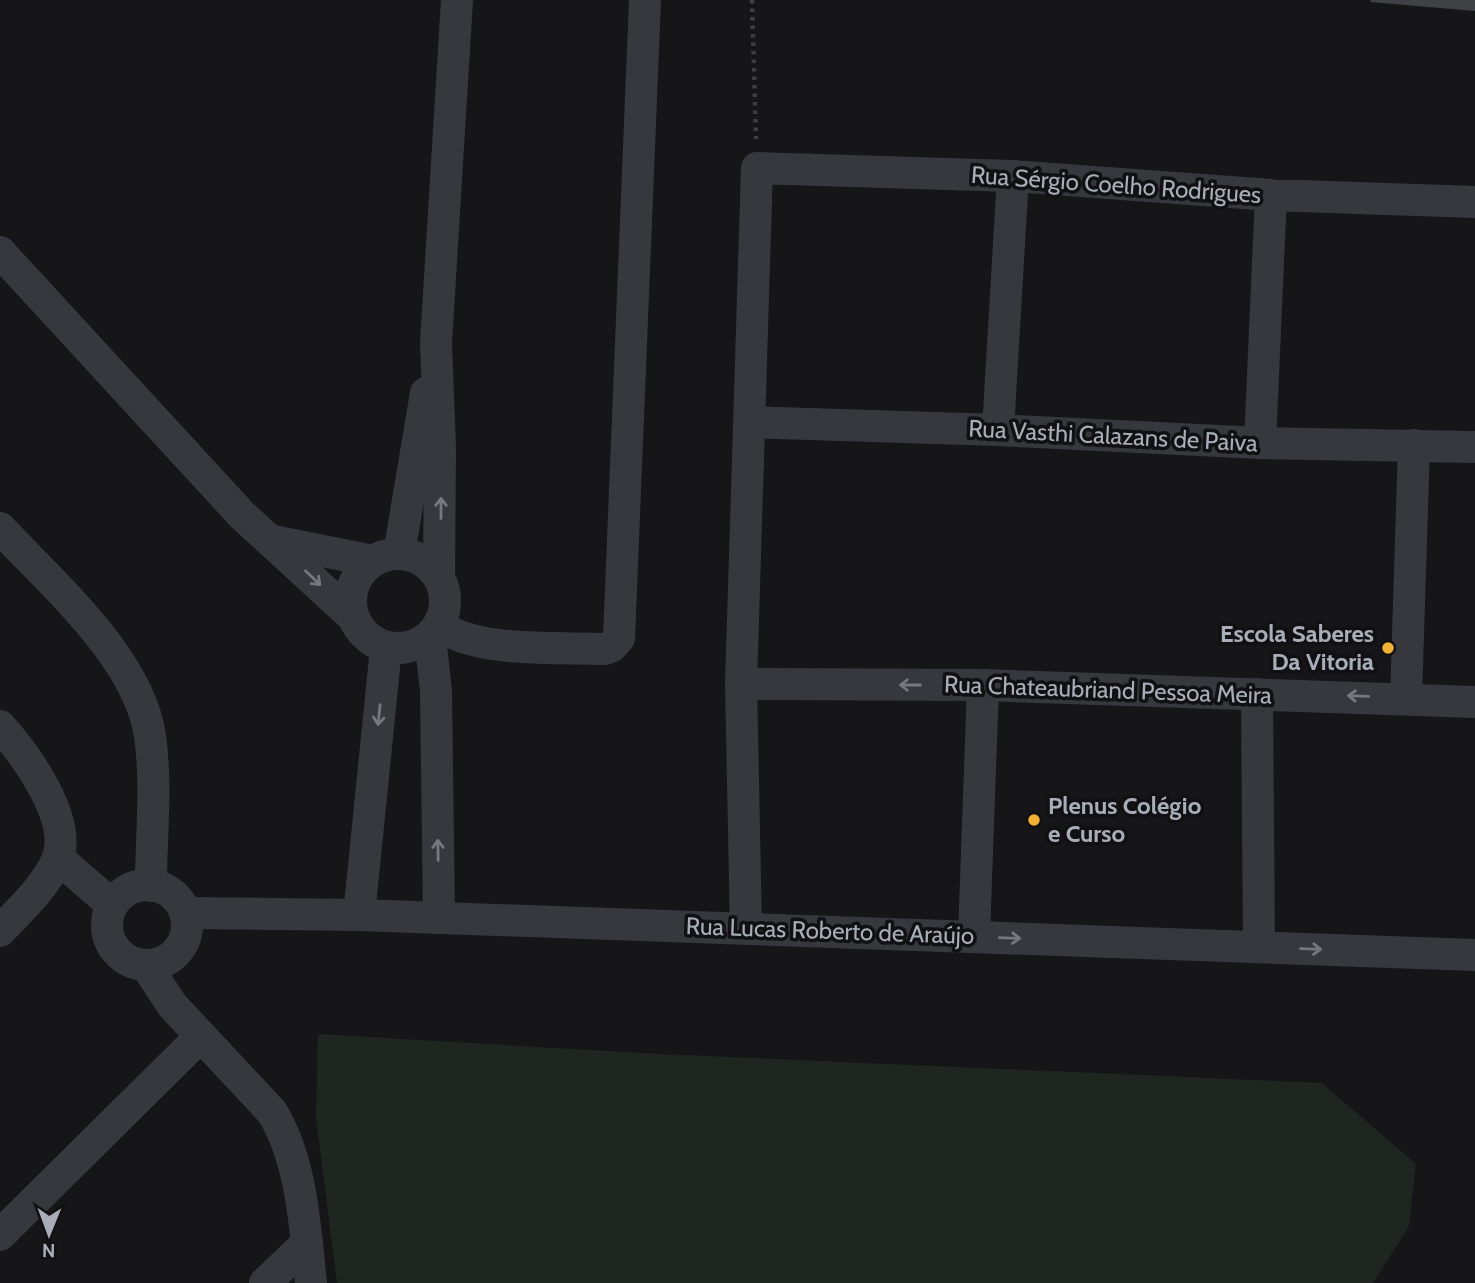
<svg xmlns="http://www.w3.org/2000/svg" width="1475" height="1283" font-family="Cabin,sans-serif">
<rect width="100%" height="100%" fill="#161618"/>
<path fill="#1e261f" d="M318,1034L659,1054L1322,1083L1416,1164L1409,1226L1373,1283H337L316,1118Z"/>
<path fill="#404145" d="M1371,0H1475V11L1370,2Z"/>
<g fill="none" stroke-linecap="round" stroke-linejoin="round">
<path stroke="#3d3f44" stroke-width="4.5" stroke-dasharray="3.5 5" stroke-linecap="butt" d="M752,0L756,139"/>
<g stroke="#37383d" stroke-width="32">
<path d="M0,252L242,515L352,616"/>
<path d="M750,422L998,430L1260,443L1475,447"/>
<path d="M998,430L1013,176"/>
<path d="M1260,443L1271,195"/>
<path d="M0,528C52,584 139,658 150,736C157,785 151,836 151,886"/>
<path d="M273,541L373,561"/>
<circle cx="398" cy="601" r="47"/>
<path d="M399,554L426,393"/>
<path d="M439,576L440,448L436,343L457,0"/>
<path d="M440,626C478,653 558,647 605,649L612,646L619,638L645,0"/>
<path d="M430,637L436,691L439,918"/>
<path d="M741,684L983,685L1475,702"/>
<path d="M1257,694L1259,947"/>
<path d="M1406,698L1414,445"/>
<path d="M0,726C25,754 74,820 57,860C46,886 19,911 0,931"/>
<path d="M58,858L112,905"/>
<circle cx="147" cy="925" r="40"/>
<path d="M185,913L359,915L1475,955"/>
<path d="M359,915L386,648"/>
<path d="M746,928L741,684L757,168L1013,176L1271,195L1475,202"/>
<path d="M974,936L983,685"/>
<path d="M146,965L172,1005L272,1112C302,1161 305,1227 311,1283"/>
<path d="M0,1235L201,1036"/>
<path d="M265,1283L307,1243"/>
</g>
</g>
<defs><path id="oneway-shaft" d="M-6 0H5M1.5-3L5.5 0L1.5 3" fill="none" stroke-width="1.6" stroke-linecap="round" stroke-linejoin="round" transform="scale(1.75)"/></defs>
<g stroke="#757881">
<use href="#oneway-shaft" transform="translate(441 508) rotate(-90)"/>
<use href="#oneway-shaft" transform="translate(313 578) rotate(44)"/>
<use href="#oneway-shaft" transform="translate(910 685) rotate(-180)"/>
<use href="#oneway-shaft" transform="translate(1358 696) rotate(-178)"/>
<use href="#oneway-shaft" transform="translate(379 715) rotate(96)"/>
<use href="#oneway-shaft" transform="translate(438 850) rotate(-91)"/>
<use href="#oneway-shaft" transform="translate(1010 938) rotate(2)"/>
<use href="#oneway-shaft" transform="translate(1311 949) rotate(2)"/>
</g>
<g fill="#f2b134" stroke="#111113" stroke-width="2.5">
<circle cx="1388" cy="648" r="7"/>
<circle cx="1034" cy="820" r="7"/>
</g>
<g text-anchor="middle" stroke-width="7" stroke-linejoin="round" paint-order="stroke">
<g font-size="24" fill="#a8adb8" stroke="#111113">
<text transform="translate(1116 185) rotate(4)" y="8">Rua Sérgio Coelho Rodrigues</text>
<text transform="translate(1113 436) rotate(3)" y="8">Rua Vasthi Calazans de Paiva</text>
<text transform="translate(1108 690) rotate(2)" y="8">Rua Chateaubriand Pessoa Meira</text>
<text transform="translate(830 931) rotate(2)" y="8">Rua Lucas Roberto de Araújo</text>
</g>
<g font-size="24" font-weight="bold" fill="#a8adb8" stroke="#111113" text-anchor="end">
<text x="1374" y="642">Escola Saberes<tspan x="1374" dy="28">Da Vitoria</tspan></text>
<text x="1048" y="814" text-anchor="start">Plenus Colégio<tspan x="1048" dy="28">e Curso</tspan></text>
</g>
</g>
<g transform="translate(49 1234) rotate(181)" stroke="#111113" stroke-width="5" paint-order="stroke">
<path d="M0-5L12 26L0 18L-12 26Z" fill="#a8adb8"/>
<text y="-10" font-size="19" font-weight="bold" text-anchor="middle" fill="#a8adb8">N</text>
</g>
</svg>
